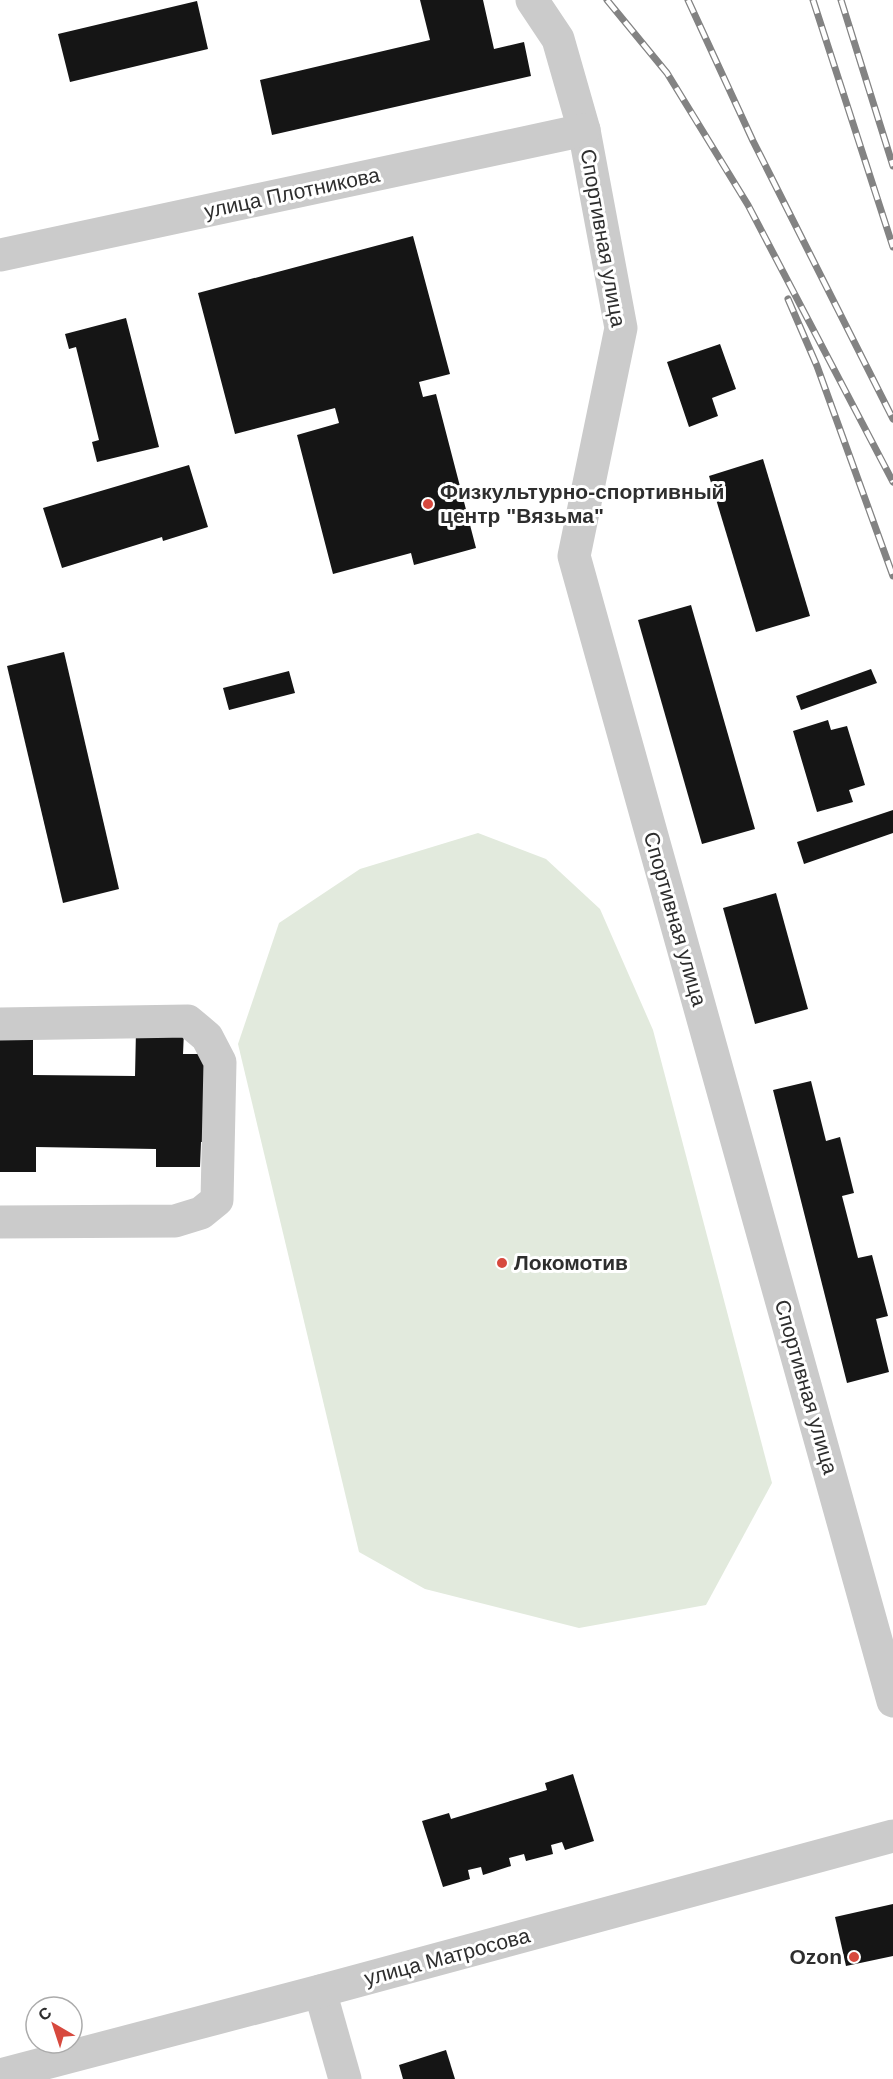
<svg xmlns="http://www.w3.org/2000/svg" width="893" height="2079" font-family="Helvetica,sans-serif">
<rect width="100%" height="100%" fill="#fff"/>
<path fill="#e2eadd" d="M478,833L546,859L600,909L653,1030L772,1483L706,1605L579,1628L425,1589L359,1552L238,1044L279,923L360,869Z"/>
<g fill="#151515">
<path d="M420,0H483L494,49L524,42L531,76L272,135L260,80L430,40Z"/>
<path d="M197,1L208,49L70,82L58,34Z"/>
<path d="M413,236L450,374L419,382L423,397L436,394L476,548L414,565L411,553L333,574L297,435L339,423L335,408L235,434L198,293Z"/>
<path d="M126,318L159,447L97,462L92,442L99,440L76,347L69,349L65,334Z"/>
<path d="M720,344L736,389L712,398L718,416L689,427L667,362Z"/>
<path d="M763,459L810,616L756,632L709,476Z"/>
<path d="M189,465L208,527L163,541L162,537L62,568L43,508Z"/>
<path d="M691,605L755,829L702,844L638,620Z"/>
<path d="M64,652L119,889L63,903L7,666Z"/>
<path d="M871,669L877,683L801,710L796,696Z"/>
<path d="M289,671L295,693L229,710L223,688Z"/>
<path d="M828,720L831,730L847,726L865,785L849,790L853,802L817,812L793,731Z"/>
<path d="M893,810V833L804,864L797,842Z"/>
<path d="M776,893L808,1009L755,1024L723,908Z"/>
<path d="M136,1030L184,1031L183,1054H218L216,1142H201L200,1167H156V1149L36,1147V1172H0V1033H33V1075L135,1076Z"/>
<path d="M811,1081L826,1141L840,1137L854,1193L842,1196L858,1258L872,1255L888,1316L876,1319L889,1372L847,1383L773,1090Z"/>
<path d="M573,1774L594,1841L565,1850L562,1842L551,1845L553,1854L526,1861L524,1854L509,1858L511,1866L483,1875L481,1867L468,1870L470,1879L443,1887L422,1821L449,1813L451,1819L547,1790L545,1783Z"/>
<path d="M893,1904V1956L846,1966L835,1917Z"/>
<path d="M446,2050L455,2079H403L399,2065Z"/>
</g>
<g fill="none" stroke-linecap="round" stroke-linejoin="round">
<g stroke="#cbcbcb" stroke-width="33">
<path d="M532,0L558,39L584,130L621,328L574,556L893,1701"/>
<path d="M0,255L584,130"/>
<path d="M0,1024L188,1021L207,1037L220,1062L217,1200L201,1213L175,1221L0,1222"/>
<path d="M320,1991L345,2079"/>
<path d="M0,2075L320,1991L893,1836"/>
</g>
<g stroke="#838383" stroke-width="7">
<g id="rail">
<path d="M607,0L667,73L748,205L893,482"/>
<path d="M688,0L753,141L893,419"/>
<path d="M813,0L893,247"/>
<path d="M841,0L893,166"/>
<path d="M788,299L817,366L893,576"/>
</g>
</g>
<use href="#rail" stroke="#fff" stroke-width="4.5" stroke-dasharray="14" stroke-linecap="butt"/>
</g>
<g fill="#d7493e" stroke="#fff" stroke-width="2">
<circle cx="428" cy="504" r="6"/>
<circle cx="502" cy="1263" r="6"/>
<circle cx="854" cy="1957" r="6"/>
</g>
<g text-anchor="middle" stroke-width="6" stroke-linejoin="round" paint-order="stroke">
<g font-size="21" fill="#2e2e2e" stroke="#fff">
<text transform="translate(292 193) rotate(-12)" y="7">улица Плотникова</text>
<text transform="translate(603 238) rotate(80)" y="7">Спортивная улица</text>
<text transform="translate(675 919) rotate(74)" y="7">Спортивная улица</text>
<text transform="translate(806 1387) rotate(74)" y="7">Спортивная улица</text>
<text transform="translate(447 1957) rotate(-15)" y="7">улица Матросова</text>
</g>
<g font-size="21" font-weight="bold" fill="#2e2e2e" stroke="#fff" text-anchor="start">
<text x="440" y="499">Физкультурно-спортивный<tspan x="440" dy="24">центр "Вязьма"</tspan></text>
<text x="514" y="1270">Локомотив</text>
<text x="842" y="1964" text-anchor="end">Ozon</text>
</g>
</g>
<g transform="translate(54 2025) rotate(321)"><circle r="28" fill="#ffffff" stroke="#ababab" stroke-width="1.5"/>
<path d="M0-4.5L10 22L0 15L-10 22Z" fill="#d7493e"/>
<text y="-9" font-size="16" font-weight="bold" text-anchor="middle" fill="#2e2e2e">С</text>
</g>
</svg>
